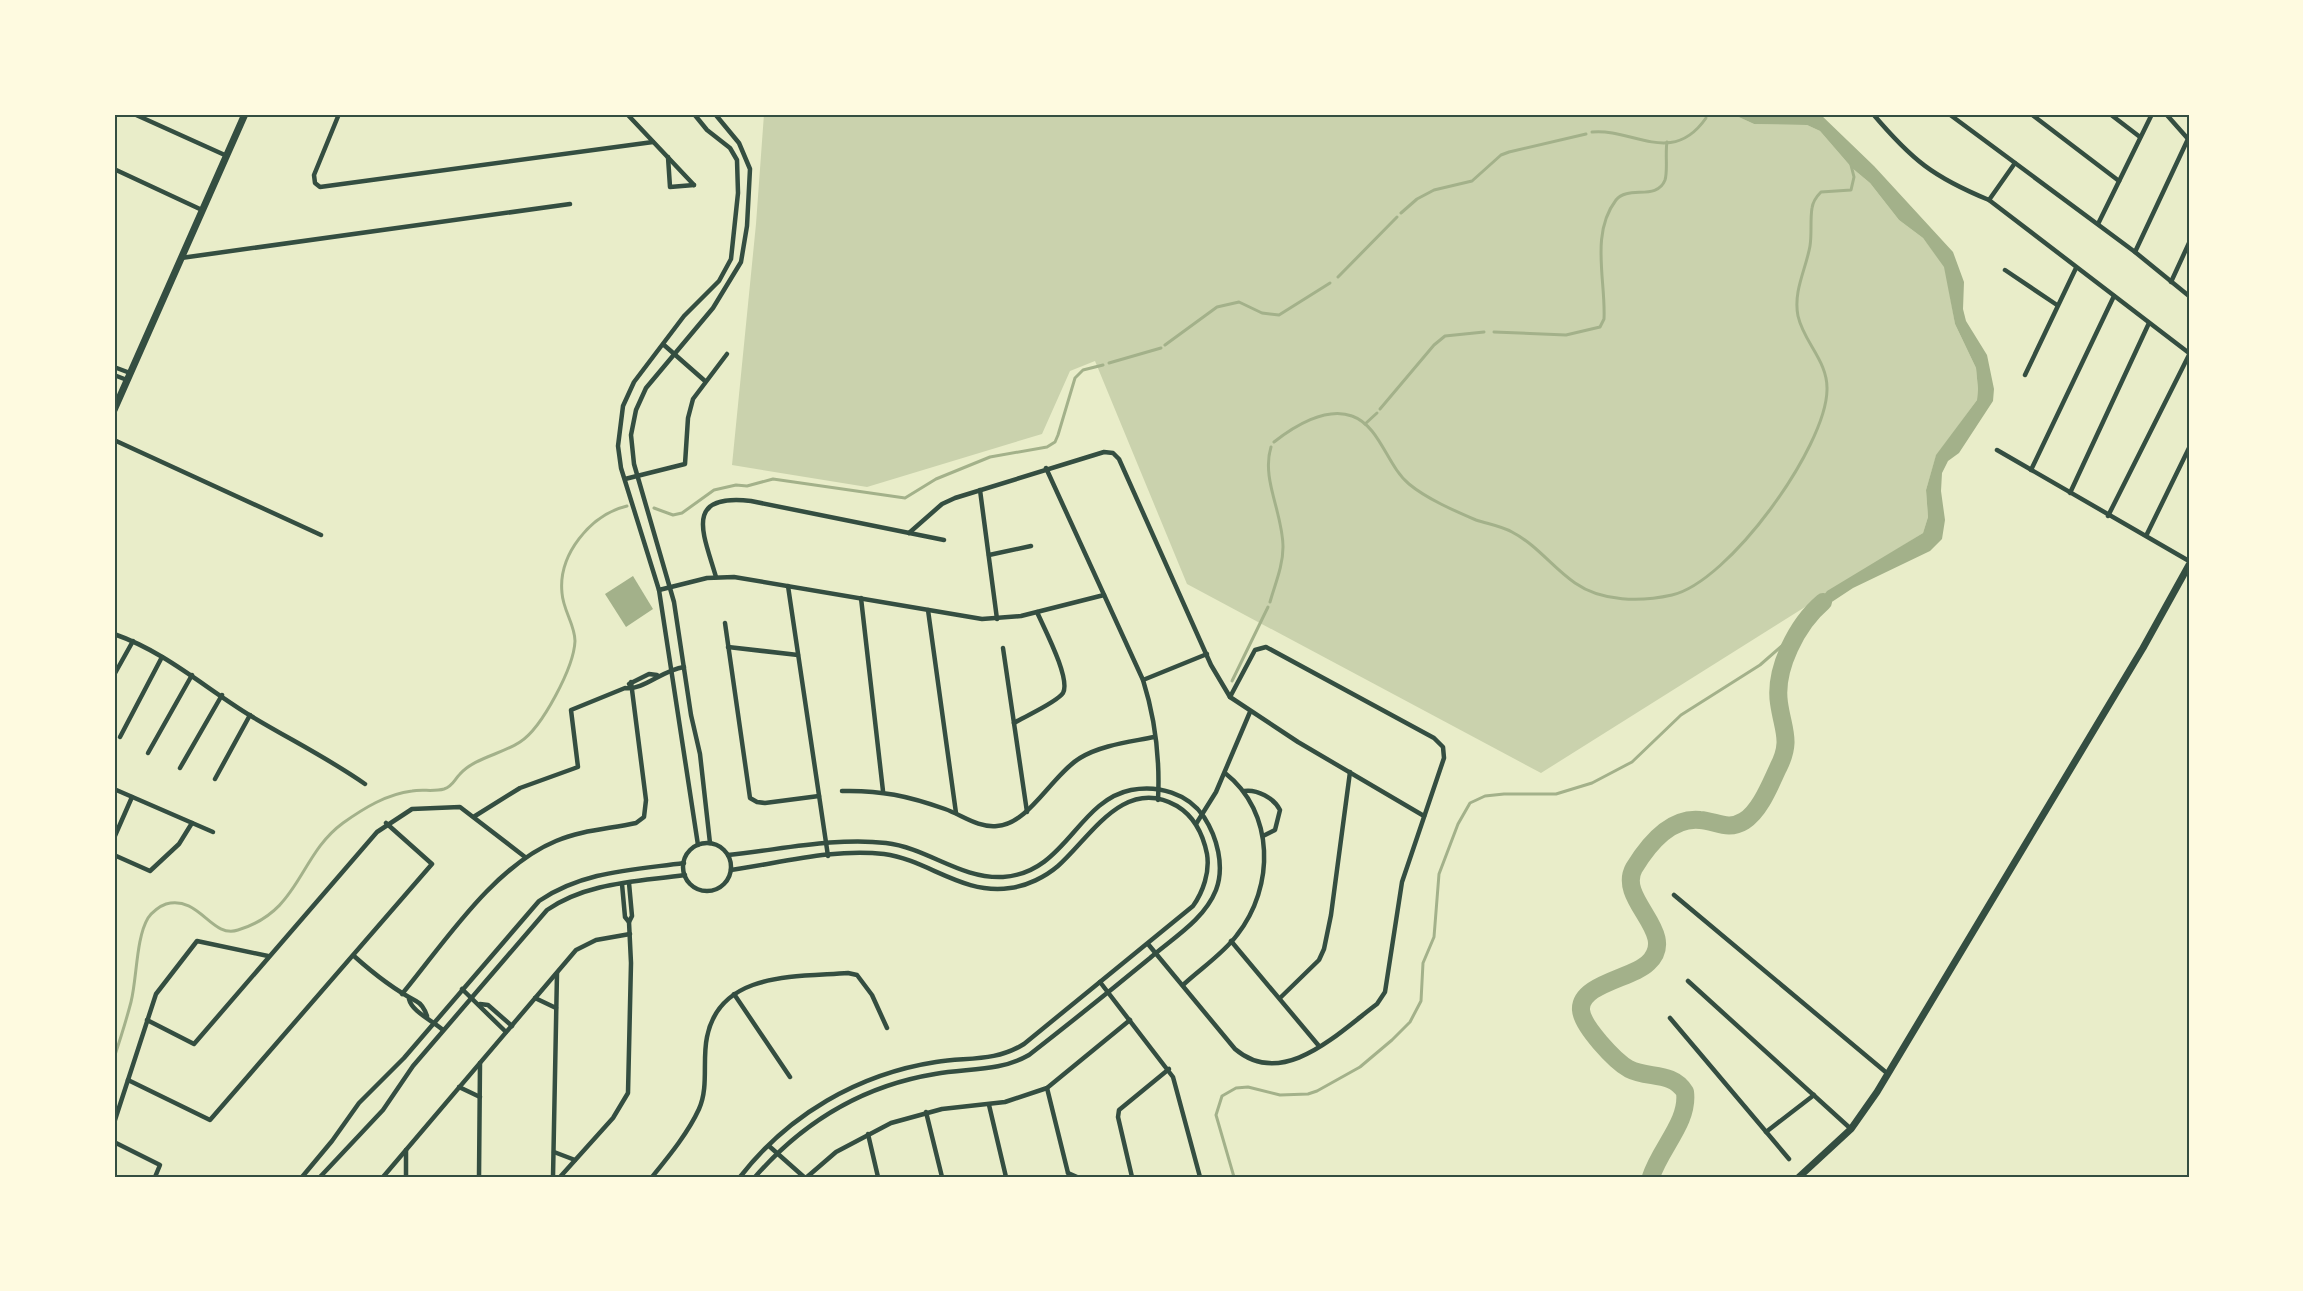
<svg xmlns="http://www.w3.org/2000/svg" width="2303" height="1291" font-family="Commissioner,sans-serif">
<rect width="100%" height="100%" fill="#e9edc9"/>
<path fill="#cad2ad" d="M764,114H1732L1754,124L1807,125L1820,131L1852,168L1870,183L1899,220L1923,238L1945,267L1955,324L1976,368L1978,389L1977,400L1936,456L1926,490L1928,517L1923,533L1541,773L1187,584L1095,361L1070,371L1042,434L867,487L732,465L756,224Z"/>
<g fill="#a3b18a">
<path d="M1732,114H1820L1874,166L1953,252L1964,282L1963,309L1966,321L1987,355L1994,389L1993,401L1959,453L1948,461L1942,473L1941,491L1945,520L1942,539L1930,551L1853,588L1806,619L1827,591L1923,533L1928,517L1926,490L1936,455L1977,400L1978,389L1976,368L1955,324L1944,267L1923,238L1899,220L1870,183L1852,168L1820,131L1807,125L1754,124Z"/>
<path d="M633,576L653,609L626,627L605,594Z"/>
</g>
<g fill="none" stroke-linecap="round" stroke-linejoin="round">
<g stroke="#a3b18a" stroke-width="3">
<path d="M1592,132C1633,128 1672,167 1706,118"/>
<path d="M1401,213L1417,199L1434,190L1472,181L1501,155L1509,152L1586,134"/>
<path d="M1338,277L1397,217"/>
<path d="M1494,332L1566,335L1600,327L1604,319C1606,281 1590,234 1616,200C1628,185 1657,201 1665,180C1668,170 1665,154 1667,142"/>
<path d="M1165,345L1217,307L1239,302L1262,313L1279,315L1330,283"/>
<path d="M1109,363L1161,348"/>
<path d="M1380,409L1434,345L1445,336L1484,332"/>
<path d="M1365,424L1377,413"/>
<path d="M1274,442C1293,427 1326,406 1352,416C1380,426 1387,466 1409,484C1427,499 1455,511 1476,520C1488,524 1501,526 1512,532C1537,545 1553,568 1575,583C1602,602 1641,602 1672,595C1729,582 1826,447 1827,390C1828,361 1804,343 1798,316C1793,291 1806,269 1810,246C1812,233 1810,220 1812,208C1813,201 1816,197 1821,192L1851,190L1854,177L1851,165"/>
<path d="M654,508L673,515L682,513L714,490L736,485L747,486L773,479L905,498L936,479L990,457L1047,447L1055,442L1058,435L1075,378L1083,370L1103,365"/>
<path d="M1270,602C1275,584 1283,566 1283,547C1283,513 1261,479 1271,447"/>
<path d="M1232,681L1268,607"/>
<path d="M114,1058C120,1040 126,1021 131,1002C137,978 136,938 148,918C152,912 160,906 166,904C200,895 211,939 238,930C301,911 298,856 343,823C364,808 387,794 412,791C422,789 434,792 444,789C453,786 454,780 460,774C474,758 502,754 520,742C542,728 574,667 575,641C575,625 563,610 562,593C558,555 590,515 627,506"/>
<path d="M1234,1177L1216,1115L1222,1096L1236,1088L1248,1087L1280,1095L1308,1094L1317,1091L1360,1067L1392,1040L1410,1022L1421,1001L1423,963L1434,937L1439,874L1458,824L1470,803L1485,796L1504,794H1556L1592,783L1632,762L1681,715L1760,665L1799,631"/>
</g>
<path stroke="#a3b18a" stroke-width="18" d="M1651,1177C1660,1148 1689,1122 1685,1092C1672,1071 1648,1079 1629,1069C1615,1061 1582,1026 1581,1010C1579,984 1633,978 1648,963C1680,933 1616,900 1634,868C1648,845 1670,817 1700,820C1716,821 1728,831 1744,821C1760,811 1770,785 1778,768C1792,741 1783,731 1779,703C1774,669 1797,624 1823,602"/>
<g stroke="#344e41" stroke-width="4.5">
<path d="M134,114L227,156"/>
<path d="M339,114L314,175L315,183L320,187L653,142"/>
<path d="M627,114L694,185"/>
<path d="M694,114L707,130L730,148L737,160L738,193L731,259L719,281L684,316L634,382L623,406L618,446L621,468L659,590L698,845"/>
<path d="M1873,114C1912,160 1933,177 1989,200L2189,353"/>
<path d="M1949,114L2135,252L2189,296"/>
<path d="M2031,114L2119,181"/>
<path d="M2110,114L2140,137"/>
<path d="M2166,114L2189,140"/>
<path d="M668,157L670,187L694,185"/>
<path d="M114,169L202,210"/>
<path d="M1989,200L2015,163"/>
<path d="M2098,224L2152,114"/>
<path d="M2135,252L2188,139"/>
<path d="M181,258L570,204"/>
<path d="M2005,270L2057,305"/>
<path d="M2171,282L2189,243"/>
<path d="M664,345L705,381"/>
<path d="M114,367L130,373"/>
<path d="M114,375L127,380"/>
<path d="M2025,375L2076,268"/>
<path d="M114,440L321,535"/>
<path d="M1997,450L2189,561"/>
<path d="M1046,468L1143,680C1155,718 1160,761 1158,800"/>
<path d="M2031,470L2114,296"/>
<path d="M625,479L685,464L688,418L693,399L727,354"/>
<path d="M980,490L997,619"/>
<path d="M2070,493L2149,323"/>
<path d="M2108,516L2189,355"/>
<path d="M909,533L942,504L955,498L1104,452L1113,453L1119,459L1211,665L1230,697L1298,742L1424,816"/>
<path d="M2147,534L2189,448"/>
<path d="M989,555L1031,546"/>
<path d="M716,577C704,535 682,493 751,501L944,540"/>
<path d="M788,586L828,856"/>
<path d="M659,590L707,578L734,577L982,619L1021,616L1104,595"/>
<path d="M861,598L883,791"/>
<path d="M928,610L956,813"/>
<path d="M725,623L750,798L757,802L765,803L819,796"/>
<path d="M114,634C166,652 205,688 251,716C289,739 328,758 365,784"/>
<path d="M728,647L798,655"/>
<path d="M1003,648L1027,812"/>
<path d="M114,675L133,641"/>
<path d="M1143,680L1207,654"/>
<path d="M629,684L649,674L657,675"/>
<path d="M1014,723C1025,716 1056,703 1063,693C1071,679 1044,628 1037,612"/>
<path d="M120,737L162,657"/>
<path d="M148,753L192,675"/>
<path d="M180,768L222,695"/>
<path d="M215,779L250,715"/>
<path d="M114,789L213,832"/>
<path d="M842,791C881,790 908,796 945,809C962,815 978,828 997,826C1029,824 1051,776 1080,758C1101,745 1130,742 1154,737"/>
<path d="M1244,791C1257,789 1274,798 1280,810L1275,830L1263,836"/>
<path d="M475,816L520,788L578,767L571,710L625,688C643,691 662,670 684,667"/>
<path d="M1196,824L1216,792L1250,712"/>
<path d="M114,838L132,797"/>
<path d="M710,843L700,754L691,715L674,602L634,464L631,435L636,410L646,388L713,308L741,262L747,226L750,169L739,143L715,114"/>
<circle cx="707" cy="867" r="24"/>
<path d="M114,855L150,871L179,844L192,823"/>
<path d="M728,855C779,850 835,837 886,843C928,848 960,879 1003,877C1066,873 1077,801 1131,790C1158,785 1188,793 1204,817C1217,837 1225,866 1216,890C1204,920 1173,938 1150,958C1110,991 1070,1023 1029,1055C999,1072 968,1068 935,1074C862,1086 803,1122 755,1177"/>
<path d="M731,870C780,863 834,848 884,854C928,860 962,895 1010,888C1027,886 1045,877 1058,866C1090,838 1124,775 1177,806C1195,817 1203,834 1207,854C1210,872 1203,892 1193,906L1024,1044C995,1062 967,1057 936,1062C858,1074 788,1115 740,1177"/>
<path d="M622,884L625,917L629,922"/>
<path d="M1674,895L1888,1074"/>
<path d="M1231,941L1319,1046"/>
<path d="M1148,944L1235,1049C1283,1090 1338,1033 1377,1004L1385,992L1402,882L1444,758L1443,747L1434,738L1266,647L1255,650L1230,697"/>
<path d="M354,956C374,974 393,989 416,1001C422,1004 425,1010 427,1016"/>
<path d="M1688,981L1851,1129"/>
<path d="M1100,982L1173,1077L1200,1177"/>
<path d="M1183,985C1200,969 1223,954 1237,935C1275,887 1275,812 1225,773"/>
<path d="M462,989L506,1032"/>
<path d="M402,994C445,942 493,867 556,841C582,830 609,829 636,823L644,817L646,800L631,682"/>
<path d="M734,994L790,1077"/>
<path d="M535,998L556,1008"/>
<path d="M1280,998L1319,960L1324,949L1331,915L1350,772"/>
<path d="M409,999C412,1012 432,1020 443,1030"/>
<path d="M480,1004L488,1005L512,1026"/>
<path d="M1670,1018L1789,1159"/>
<path d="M147,1020L194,1044L377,832L412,809L460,807L525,857"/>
<path d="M128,1080L210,1120L432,864L386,823"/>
<path d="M459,1087L480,1097"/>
<path d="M1047,1088L1068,1173"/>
<path d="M989,1105L1006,1177"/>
<path d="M926,1112L942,1177"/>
<path d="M114,1123L156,994L197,941L268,956"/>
<path d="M1766,1132L1814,1095"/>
<path d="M868,1134L878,1177"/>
<path d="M114,1142L160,1165L155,1177"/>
<path d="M769,1146L804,1177"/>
<path d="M554,1152L575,1160"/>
<path d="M1068,1173L1077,1177"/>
<path d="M302,1177L332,1141L359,1103L404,1058L539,901C583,871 633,870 684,863"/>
<path d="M320,1177L383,1110L413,1066L547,910C588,882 637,882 685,875"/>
<path d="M383,1177L576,950L596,940L630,934"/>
<path d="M406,1177V1150"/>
<path d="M479,1177L480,1063"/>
<path d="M553,1177L557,973"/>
<path d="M560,1177L613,1118L628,1093L631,963L629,922L632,916L629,883"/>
<path d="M652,1177C669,1156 688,1133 699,1109C709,1087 702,1060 707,1037C720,971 797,977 848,973L857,975L872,995L887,1028"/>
<path d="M807,1177L836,1152L891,1123L942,1109L1005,1102L1047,1088L1130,1020"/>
<path d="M1132,1177L1118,1117L1119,1110L1169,1069"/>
</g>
<g stroke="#344e41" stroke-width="7">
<path d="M114,410L245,114"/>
<path d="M1799,1177L1851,1129L1877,1092L2143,648L2189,565"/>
</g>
</g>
<rect width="2303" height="1291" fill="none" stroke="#fefae0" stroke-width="231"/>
<rect x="116" y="116" width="2072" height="1060" fill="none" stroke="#344e41" stroke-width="2"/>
</svg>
